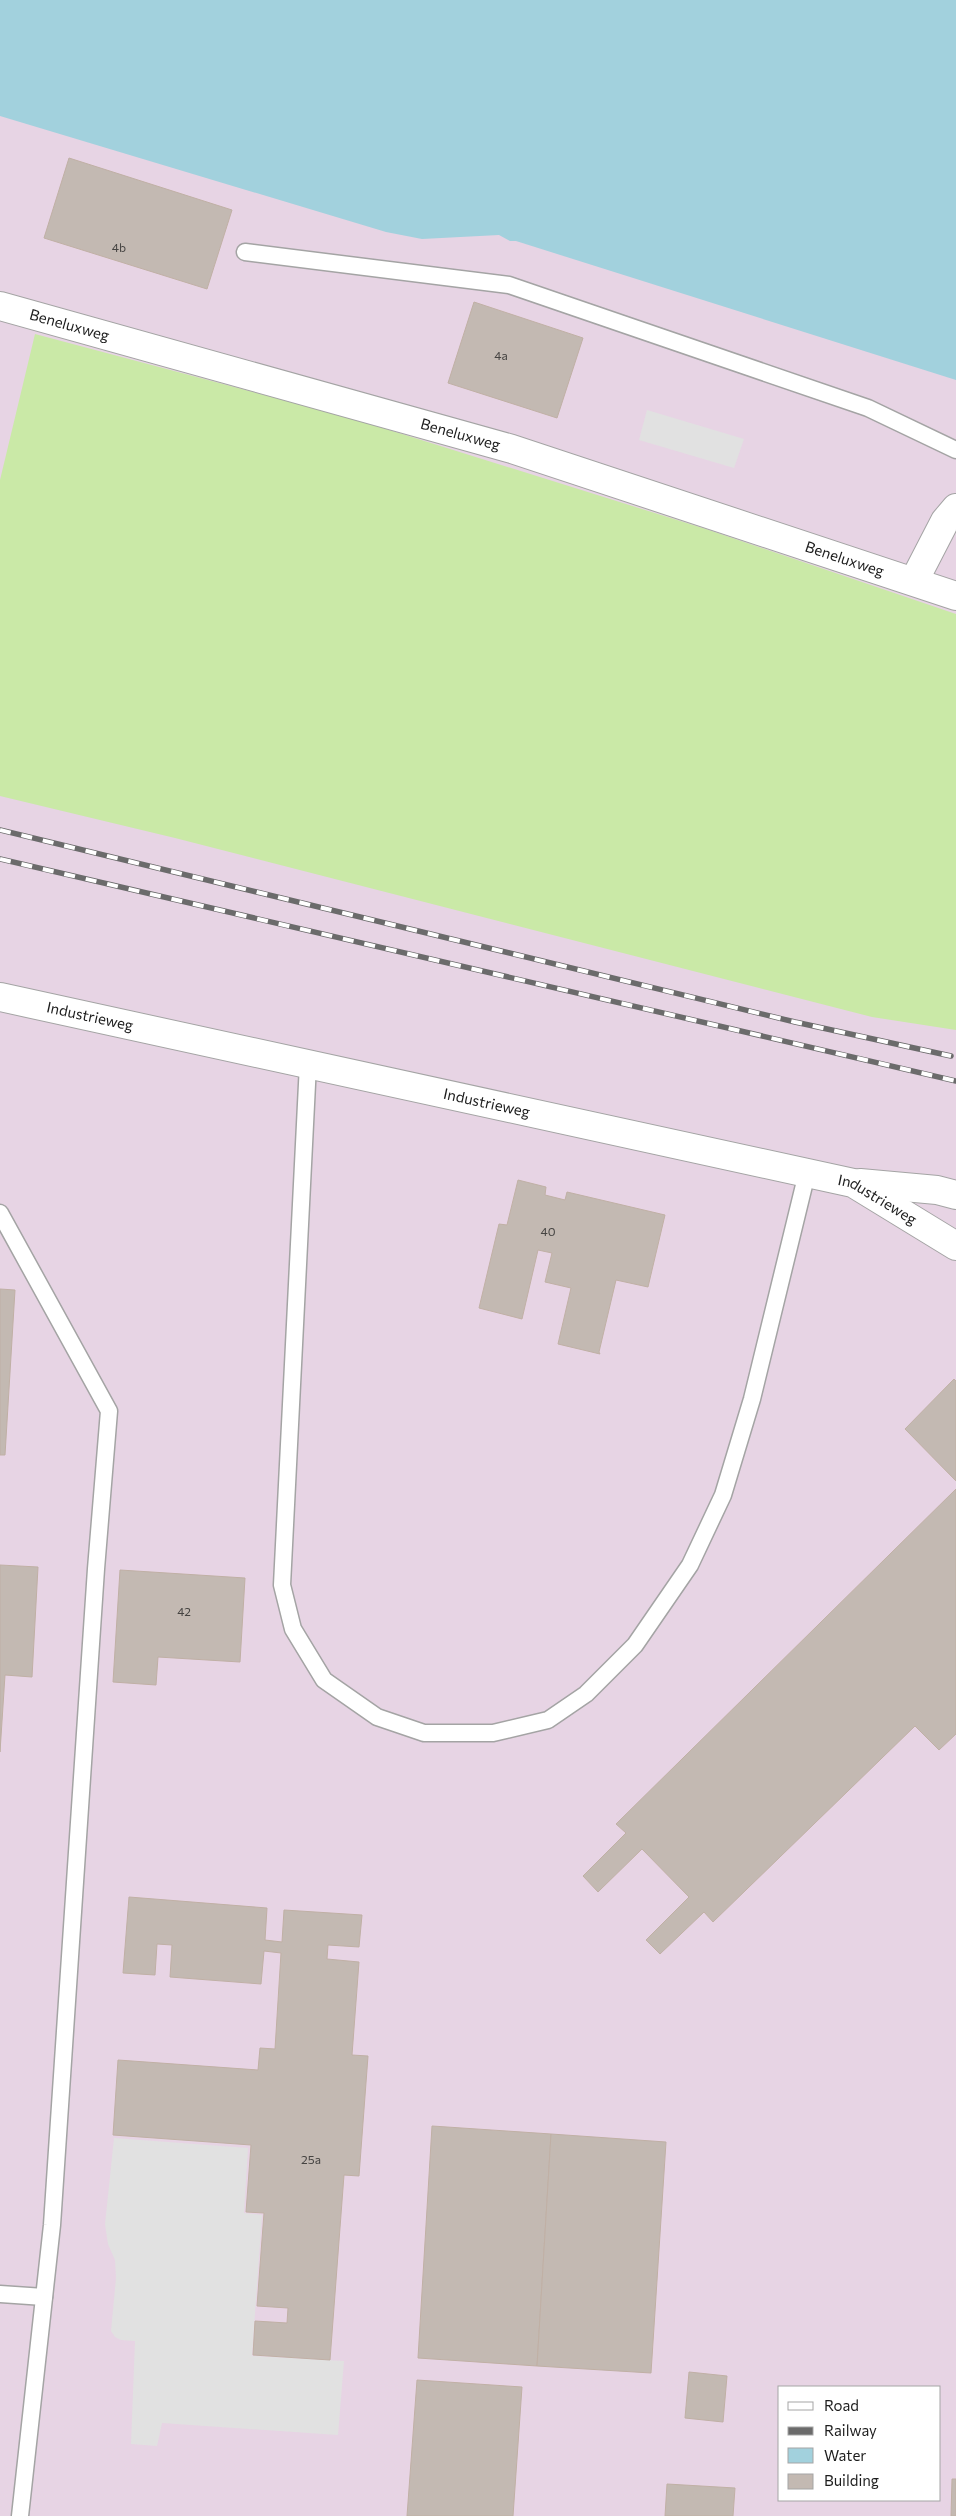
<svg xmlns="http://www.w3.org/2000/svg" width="956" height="2516" font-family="Commissioner,sans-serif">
<rect width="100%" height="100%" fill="#eeeae2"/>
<path fill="#e7d4e4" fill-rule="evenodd" d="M0,0H956V2516H0ZM780,2387H940V2500H780Z"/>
<path fill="#cae9a7" d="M35,334L351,418L706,529L956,614V1030L872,1017L175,838L0,796V480Z"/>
<g fill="#e1e1e1">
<path d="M647,410L744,439L734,468L639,440Z"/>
<path d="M114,2138L248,2148L244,2213L262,2215L252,2356L344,2361L338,2435L162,2423L157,2446L131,2444L135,2341L121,2340L115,2337L111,2331L116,2278L115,2260L108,2244L105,2224Z"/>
</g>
<path fill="#a2d1dd" d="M0,0H956V380L516,241H510L499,235L422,239L386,232L0,116Z"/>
<g fill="#c3b9b2" stroke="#c0b0a5">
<path d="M69,158L232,210L207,289L44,238Z"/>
<path d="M474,302L583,338L557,418L448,383Z"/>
<path d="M518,1180L546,1187L545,1195L565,1200L567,1192L665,1215L648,1287L616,1280L599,1352L600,1354L558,1344L571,1288L545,1282L552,1253L538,1250L522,1319L479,1308L499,1224L507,1225Z"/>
<path d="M0,1289L15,1290L5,1455H0Z"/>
<path d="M954,1379L956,1381V1481L905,1429Z"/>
<path d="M956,1489V1734L939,1750L915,1726L713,1922L704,1912L660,1954L646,1940L689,1897L642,1849L598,1892L583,1876L626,1833L616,1824Z"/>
<path d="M0,1565L38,1567L32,1677L5,1675L0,1752Z"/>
<path d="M120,1570L245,1578L240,1662L158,1657L156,1685L113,1682Z"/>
<path d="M129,1897L267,1908L265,1940L282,1942L284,1910L362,1915L359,1947L328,1945L327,1959L359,1962L352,2055L368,2056L359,2176L344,2175L330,2360L253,2355L255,2321L287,2323L288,2308L257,2306L264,2213L246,2212L251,2145L113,2135L118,2060L258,2070L260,2048L275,2049L281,1953L264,1951L261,1984L170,1977L172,1945L157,1944L155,1975L123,1973Z"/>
<path d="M432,2126L551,2134L537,2366L418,2358Z"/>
<path d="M551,2134L666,2142L651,2373L537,2366Z"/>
<path d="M689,2372L727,2376L723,2422L685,2418Z"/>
<path d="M417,2380L522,2387L513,2516H407Z"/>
<path d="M952,2479H956V2516H951Z"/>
<path d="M667,2484L735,2488L733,2516H665Z"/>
</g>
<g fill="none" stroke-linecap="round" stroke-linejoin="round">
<g stroke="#a4a4a4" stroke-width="19">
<g id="service">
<path d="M245,252L509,285L868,408L956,450"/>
<path d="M308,1064L282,1585L293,1629L324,1680L377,1717L424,1733H493L548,1720L586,1694L635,1645L690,1565L723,1495L752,1399L807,1173"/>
<path d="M0,1213L109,1411L96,1569L52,2225L20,2516"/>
<path d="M0,2294L44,2297"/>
</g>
</g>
<g stroke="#a4a4a4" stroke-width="30">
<g id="minor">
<path id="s1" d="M0,306L512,449L956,596"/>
<path d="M914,581L945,521L956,508"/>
<path id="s2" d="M0,997L853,1183L956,1246"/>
<path d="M860,1183L937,1190L956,1195"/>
</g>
</g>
<use href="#service" stroke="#fff" stroke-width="16"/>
<use href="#minor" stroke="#fff" stroke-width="28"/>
<g stroke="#6b6b6b" stroke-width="5.5">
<g id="rail">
<path d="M0,830L795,1022L951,1056"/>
<path d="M0,859L956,1081"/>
</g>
</g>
<use href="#rail" stroke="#fff" stroke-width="4" stroke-dasharray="11" stroke-linecap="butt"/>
</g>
<g text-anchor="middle" stroke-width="5" stroke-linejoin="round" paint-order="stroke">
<g font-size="12" fill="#464442">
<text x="119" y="252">4b</text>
<text x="501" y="360">4a</text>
<text x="548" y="1236">40</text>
<text x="184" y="1616">42</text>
<text x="311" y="2164">25a</text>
</g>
<g font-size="15" fill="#1d1d1d" stroke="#fff">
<text dy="5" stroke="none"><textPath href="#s1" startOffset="72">Beneluxweg</textPath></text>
<text dy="5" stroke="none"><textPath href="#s1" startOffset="478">Beneluxweg</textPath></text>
<text dy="5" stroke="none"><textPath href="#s1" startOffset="882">Beneluxweg</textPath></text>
<text dy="5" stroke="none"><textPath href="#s2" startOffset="92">Industrieweg</textPath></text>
<text dy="5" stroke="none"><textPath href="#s2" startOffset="498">Industrieweg</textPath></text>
<text dy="5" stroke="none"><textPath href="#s2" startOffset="902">Industrieweg</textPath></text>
</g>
</g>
<rect x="778" y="2386" width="162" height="115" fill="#ffffff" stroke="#a5a5a5"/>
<rect x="788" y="2402" width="25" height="8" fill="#ffffff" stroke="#a5a5a5"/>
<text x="824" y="2411" font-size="15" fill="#1d1d1d">Road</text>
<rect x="788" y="2427" width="25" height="8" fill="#6b6b6b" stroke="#a5a5a5"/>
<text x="824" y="2436" font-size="15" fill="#1d1d1d">Railway</text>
<rect x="788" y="2448" width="25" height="15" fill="#a2d1dd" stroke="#a5a5a5"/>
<text x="824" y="2461" font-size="15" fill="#1d1d1d">Water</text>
<rect x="788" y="2474" width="25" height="15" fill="#c3b9b2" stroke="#a5a5a5"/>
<text x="824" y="2486" font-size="15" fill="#1d1d1d">Building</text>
</svg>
